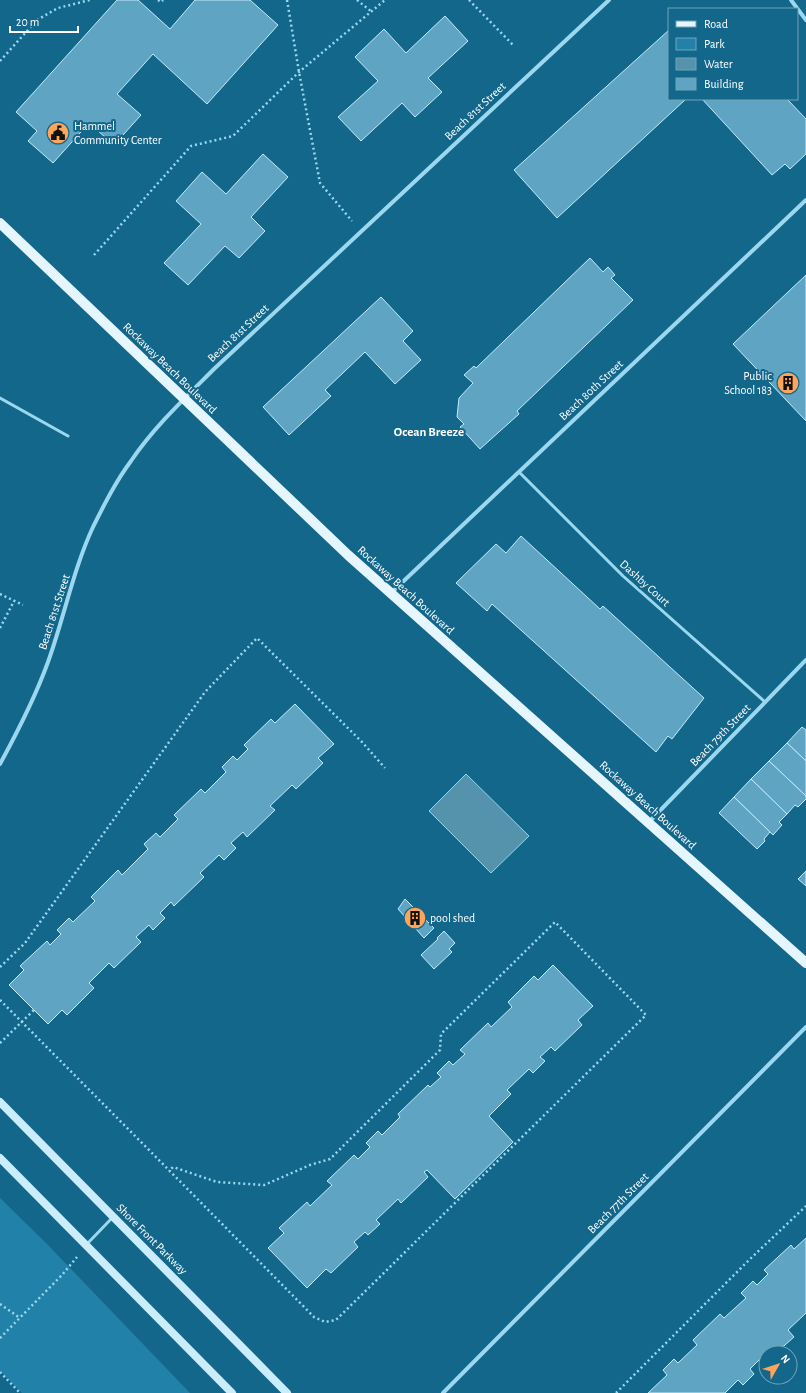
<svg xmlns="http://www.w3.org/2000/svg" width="806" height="1393" font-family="'Alegreya Sans',sans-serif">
<rect width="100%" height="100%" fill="#13678b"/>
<path fill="#2281a8" d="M0,1198L47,1244L190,1393H22L0,1371Z"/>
<path fill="#5592ac" stroke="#8dd7f3" d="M466,774L529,836L491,873L429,811Z"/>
<g fill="#5fa5c3" stroke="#c2ebfc">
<path d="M117,0H138L170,29L195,0H250L278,25L207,104L153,54L117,94L141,115L114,145L89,123L53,163L28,141L37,131L16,112Z"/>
<path d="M445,16L468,41L428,78L442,92L415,117L402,103L361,141L338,117L378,81L355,57L384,29L406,53Z"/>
<path d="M669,30V99H686L557,218L514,170Z"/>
<path d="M702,99H787L806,119V154L790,169L785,164L772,175Z"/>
<path d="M263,154L288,177L251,217L265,231L239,258L225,246L188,285L164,263L201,224L176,201L202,172L226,194Z"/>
<path d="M590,258L603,272L608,267L615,275L611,278L633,300L517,411L519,414L480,449L460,427L464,424L457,417L459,398L473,383L464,375L474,366L476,368Z"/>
<path d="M806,275V421L733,344Z"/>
<path d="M381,297L413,331L403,341L421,360L395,384L365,352L325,390L331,396L289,435L263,407Z"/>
<path d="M521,536L600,609L603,606L704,698L672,739L668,736L656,752L492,604L487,611L456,583L496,544L506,553Z"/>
<path d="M295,704L334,744L318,758L323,763L296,789L292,785L270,806L275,810L247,837L243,832L231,843L236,848L224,860L219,855L200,873L204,877L174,906L171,902L160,913L165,918L153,930L149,925L136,937L141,942L114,968L109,963L89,983L94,988L67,1015L62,1010L48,1024L9,985L24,970L20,966L47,941L50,945L61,934L57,930L69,918L73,922L95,901L91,897L118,870L122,875L148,849L144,844L156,833L160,837L178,819L174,815L201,789L205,793L226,772L222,767L233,756L237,760L248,749L244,745L271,719L275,723Z"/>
<path d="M802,727L806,730V761L787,743Z"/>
<path d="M787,743L806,761V796L769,761Z"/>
<path d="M769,761L806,796V799L798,807L795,805L787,814L751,779Z"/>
<path d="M751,779L787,814L779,822L782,825L773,835L734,797Z"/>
<path d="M734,797L770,832L764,839L765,841L757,849L719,813Z"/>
<path d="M806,871V886L798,879Z"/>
<path d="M405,899L434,928L424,938L398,909Z"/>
<path d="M444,931L455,943L449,949L452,952L434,969L421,955L438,939L437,938Z"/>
<path d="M553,965L593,1006L578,1020L582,1025L555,1051L551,1047L540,1057L545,1061L533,1073L529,1069L507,1090L511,1094L489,1116L513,1142L455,1199L427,1170L424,1172L428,1177L401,1203L398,1199L376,1220L380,1224L368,1235L365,1232L354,1242L358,1247L331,1273L326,1269L307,1288L268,1248L284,1233L279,1228L307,1202L310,1206L332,1185L327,1181L354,1155L358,1159L370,1147L366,1143L378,1131L382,1135L400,1117L398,1114L428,1085L430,1087L441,1077L437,1073L449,1061L453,1065L465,1054L460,1050L488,1023L491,1027L512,1007L508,1002L534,976L538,980Z"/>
<path d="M806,1238V1313L788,1330L794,1337L776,1353H766V1362L762,1357L750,1369L754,1374L743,1385L738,1380L725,1393H648L667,1375L663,1370L674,1359L678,1363L697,1345L693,1340L720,1314L724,1318L746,1298L741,1293L753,1281L757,1285L768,1274L764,1270L791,1245L794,1249Z"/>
</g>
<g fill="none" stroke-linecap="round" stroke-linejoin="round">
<g stroke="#9bd8f0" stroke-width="2.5" stroke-dasharray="2 3" stroke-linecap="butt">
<path d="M158,0L161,2L163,0"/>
<path d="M287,0L299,72L320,183L352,221"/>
<path d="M357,0L372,12"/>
<path d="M469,0L514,46"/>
<path d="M0,61L37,20L58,8L90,0"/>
<path d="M94,255L191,146L233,136L299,72L385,0"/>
<path d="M0,594L23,605"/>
<path d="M0,628L14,601"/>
<path d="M0,967L25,943L205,692L257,638L362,742L385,768"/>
<path d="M0,1000L149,1150L314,1317L325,1322L336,1320L646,1015L555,922L441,1034L440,1050L330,1159L310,1165L264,1185L217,1182L173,1167L169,1171"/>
<path d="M0,1043L34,1010"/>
<path d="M0,1304L20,1318"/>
<path d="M0,1338L62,1275L77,1257"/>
<path d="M0,1372L20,1393"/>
<path d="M616,1393L749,1260L806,1206"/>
</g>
<g stroke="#9bd8f0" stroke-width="3">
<path d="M0,398L68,436"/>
<path d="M519,472L623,576L765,702"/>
<path d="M87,1244L112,1218"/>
</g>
<g stroke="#9bd8f0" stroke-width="4">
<path d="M791,0L806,20"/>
<path d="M391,593L806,200"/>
<path d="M0,764C18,731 35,698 48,662C64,618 73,570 93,527C104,505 116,481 131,461C154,427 185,398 214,369L609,0"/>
<path d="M648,823L806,660"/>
<path d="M443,1393L806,1027"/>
</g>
<g stroke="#caecfb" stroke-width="8">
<path d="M0,1102L287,1393"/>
<path d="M0,1158L232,1393"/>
</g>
<path stroke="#e5f6ff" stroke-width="10" d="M0,223L348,555L806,963"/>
</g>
<defs>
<g id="civic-disc" transform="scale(1.15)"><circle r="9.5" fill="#ffa55b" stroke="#13678b"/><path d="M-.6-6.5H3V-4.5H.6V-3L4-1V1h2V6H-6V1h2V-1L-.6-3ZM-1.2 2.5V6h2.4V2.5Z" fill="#111"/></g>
<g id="building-disc" transform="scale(1.15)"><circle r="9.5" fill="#ffa55b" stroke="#13678b"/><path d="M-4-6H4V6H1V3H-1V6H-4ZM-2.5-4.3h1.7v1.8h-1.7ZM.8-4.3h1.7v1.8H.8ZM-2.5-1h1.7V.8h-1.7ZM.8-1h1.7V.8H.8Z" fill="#111"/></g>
</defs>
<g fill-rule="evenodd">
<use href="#civic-disc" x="58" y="133"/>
<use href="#building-disc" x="788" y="383"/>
<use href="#building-disc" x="415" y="918"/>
</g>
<g text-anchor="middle" stroke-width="4" stroke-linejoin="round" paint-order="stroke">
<g font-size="12" fill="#fff" stroke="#13678b">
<text transform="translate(475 111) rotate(-43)" y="4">Beach 81st Street</text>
<text transform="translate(238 333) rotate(-43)" y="4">Beach 81st Street</text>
<text transform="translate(170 368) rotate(44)" y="4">Rockaway Beach Boulevard</text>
<text transform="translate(591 390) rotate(-43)" y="4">Beach 80th Street</text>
<text transform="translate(645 583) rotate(42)" y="4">Dashby Court</text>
<text transform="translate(406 590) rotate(42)" y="4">Rockaway Beach Boulevard</text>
<text transform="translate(54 612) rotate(-72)" y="4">Beach 81st Street</text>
<text transform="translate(720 735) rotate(-46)" y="4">Beach 79th Street</text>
<text transform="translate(648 805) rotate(42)" y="4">Rockaway Beach Boulevard</text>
<text transform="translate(618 1203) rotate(-45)" y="4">Beach 77th Street</text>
<text transform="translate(152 1239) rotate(45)" y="4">Shore Front Parkway</text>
</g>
<g font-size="12" fill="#fff" stroke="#13678b" text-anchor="start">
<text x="74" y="130">Hammel<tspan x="74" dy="14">Community Center</tspan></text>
<text x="772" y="380" text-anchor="end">Public<tspan x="772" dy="14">School 183</tspan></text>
<text x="430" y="922">pool shed</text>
</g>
<g font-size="13" font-weight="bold" fill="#fff" stroke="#13678b">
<text x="429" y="436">Ocean Breeze</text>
</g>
</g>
<rect x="668" y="8" width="130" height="92" fill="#13678b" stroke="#71a4b9"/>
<rect x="676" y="21" width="20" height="6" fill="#e5f6ff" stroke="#71a4b9"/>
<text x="704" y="28" font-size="12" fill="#ffffff">Road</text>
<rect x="676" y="38" width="20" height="12" fill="#2281a8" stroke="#71a4b9"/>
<text x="704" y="48" font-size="12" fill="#ffffff">Park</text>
<rect x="676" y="58" width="20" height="12" fill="#5592ac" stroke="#71a4b9"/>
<text x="704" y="68" font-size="12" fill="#ffffff">Water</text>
<rect x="676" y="78" width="20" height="12" fill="#5fa5c3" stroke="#71a4b9"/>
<text x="704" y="88" font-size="12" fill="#ffffff">Building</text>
<g transform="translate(778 1365) rotate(51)"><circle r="19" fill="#13678b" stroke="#71a4b9"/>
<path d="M0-3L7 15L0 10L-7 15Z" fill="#ffa55b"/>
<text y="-6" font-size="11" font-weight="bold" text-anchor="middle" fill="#ffffff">N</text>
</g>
<path d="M10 26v6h68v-6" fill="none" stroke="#ffffff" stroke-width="2"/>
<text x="16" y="26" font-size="12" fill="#ffffff" stroke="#13678b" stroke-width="3" paint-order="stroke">20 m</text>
</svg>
